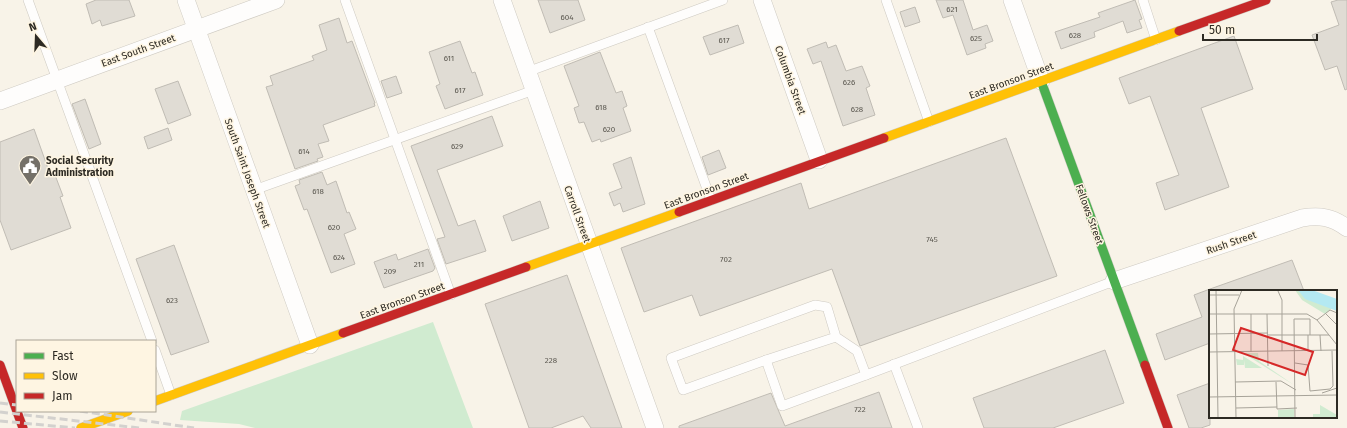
<svg xmlns="http://www.w3.org/2000/svg" width="1347" height="428" font-family="'Fira Sans',sans-serif">
<rect width="100%" height="100%" fill="#f8f3e8"/>
<path fill="#d0ebd0" d="M433,322L473,428H255L239,424L180,420L182,411Z"/>
<g fill="#e0dcd4" stroke="#c0bcb4">
<path d="M96,0H129L135,16L102,26L100,20L92,24L86,4Z"/>
<path d="M538,0H578L585,20L550,33Z"/>
<path d="M936,0H963L973,30L987,25L993,41L985,44L986,48L967,55L953,15L943,18Z"/>
<path d="M1135,0L1142,19L1139,20L1142,28L1127,33L1123,21L1094,32L1095,37L1061,49L1055,32L1100,17L1098,13Z"/>
<path d="M1338,0H1347V89L1345,90L1337,66L1325,70L1312,35L1339,25L1331,2Z"/>
<path d="M915,7L920,22L905,27L900,12Z"/>
<path d="M339,18L347,43L352,41L375,103H374L375,106L323,125L329,141L318,144L323,157L317,159L318,161L295,169L266,87L273,85L270,76L314,60L312,56L327,50L319,25Z"/>
<path d="M738,25L744,43L710,55L703,37Z"/>
<path d="M1234,36L1253,89L1201,108L1229,187L1165,210L1156,183L1179,175L1150,96L1129,104L1119,78Z"/>
<path d="M460,41L472,73L475,72L483,95L445,109L436,86L440,84L429,52Z"/>
<path d="M826,42L828,48L836,45L846,71L862,66L870,86L866,88L875,115L843,126L821,61L813,64L807,49Z"/>
<path d="M600,52L616,93L622,91L627,106L623,108L631,131L601,142L600,139L592,142L584,122L579,123L574,108L579,106L564,66Z"/>
<path d="M396,76L402,93L387,98L381,81Z"/>
<path d="M178,81L191,115L168,124L155,89Z"/>
<path d="M85,99L101,144L89,149L72,104Z"/>
<path d="M492,116L503,146L437,170L458,226L475,220L486,251L446,264L437,239L445,237L411,146Z"/>
<path d="M168,128L172,140L148,149L144,137Z"/>
<path d="M34,129L51,177L55,175L63,196L60,197L71,228L11,250L0,220V142Z"/>
<path d="M1006,138L1057,276L860,346L832,269L700,316L692,295L644,312L621,248L801,183L809,209Z"/>
<path d="M719,150L726,168L708,175L702,157Z"/>
<path d="M631,157L645,204L623,212L620,203L614,206L609,193L622,188L613,164Z"/>
<path d="M322,172L327,185L336,181L347,213L349,212L356,229L344,234L355,264L331,273L307,209L304,210L295,186L300,184L299,180Z"/>
<path d="M540,201L549,228L512,241L503,216Z"/>
<path d="M174,245L209,342L171,355L136,259Z"/>
<path d="M428,249L435,268L433,271L384,288L374,262L396,254L398,260Z"/>
<path d="M1292,260L1304,291H1210V289Z"/>
<path d="M567,275L622,428H591L583,416L551,428H529L485,304Z"/>
<path d="M1210,289V343L1165,360L1156,334L1202,317L1194,295Z"/>
<path d="M1105,350L1124,403L1053,428H984L973,398Z"/>
<path d="M1210,383V425L1201,428H1189L1177,395Z"/>
<path d="M879,392L892,428H679V426L771,393L785,426Z"/>
</g>
<g fill="none" stroke-linecap="round" stroke-linejoin="round">
<g stroke="#cecac2" stroke-width="10">
<g id="lane">
<path d="M28,0L152,341"/>
<path d="M345,0L451,295"/>
<path d="M886,0L929,122"/>
<path d="M1143,0L1156,40"/>
<path d="M648,27L711,200"/>
<path d="M527,72L723,0"/>
<path d="M254,190L534,90"/>
<path d="M836,337L766,360L683,390L671,358L815,305L827,307L836,337L857,351L866,375L1114,281"/>
<path d="M155,350L171,395"/>
<path d="M766,360L782,406L866,375"/>
<path d="M894,364L918,428"/>
</g>
</g>
<g stroke="#cecac2" stroke-width="18">
<g id="street">
<path d="M186,0L310,345"/>
<path d="M502,0L655,428"/>
<path d="M762,0L819,160"/>
<path d="M1012,0L1041,81"/>
<path d="M0,101L276,0"/>
<path d="M1114,281L1302,218C1320,215 1332,217 1347,228"/>
</g>
</g>
<g stroke="#cecac2" stroke-width="10">
<path id="fast" d="M1041,81L1145,365"/>
</g>
<g stroke="#cecac2" stroke-width="10">
<g id="slow">
<path d="M884,138L1179,31"/>
<path d="M526,267L679,212"/>
<path d="M155,401L343,333"/>
<path d="M81,428L128,411"/>
</g>
</g>
<g stroke="#cecac2" stroke-width="10">
<g id="jam">
<path d="M1179,31L1266,0"/>
<path d="M679,212L884,138"/>
<path d="M343,333L526,267"/>
<path d="M0,365L23,428"/>
<path d="M1145,365L1168,428"/>
</g>
</g>
<use href="#lane" stroke="#fefdfc" stroke-width="9"/>
<use href="#street" stroke="#fefdfc" stroke-width="17"/>
<use href="#fast" stroke="#4caf50" stroke-width="9"/>
<use href="#slow" stroke="#ffc107" stroke-width="9"/>
<use href="#jam" stroke="#c62828" stroke-width="9"/>
<g stroke="#d3d1ce" stroke-width="3" stroke-dasharray="8 4" stroke-linecap="butt">
<path d="M0,403L17,405"/>
<path d="M80,411L194,428"/>
<path d="M0,412L139,428"/>
<path d="M0,421L75,428"/>
</g>
</g>
<defs>
<g id="civic-pin" transform="scale(1.15)"><path d="M0 17L-7.5 6A9.5 9.5 0 1 1 7.5 6Z" fill="#747068" stroke="#fef5e2"/><path d="M-.6-6.5H3V-4.5H.6V-3L4-1V1h2V6H-6V1h2V-1L-.6-3ZM-1.2 2.5V6h2.4V2.5Z" fill="#fff"/></g>
</defs>
<g fill-rule="evenodd">
<use href="#civic-pin" x="30" y="166"/>
</g>
<g text-anchor="middle" stroke-width="3" stroke-linejoin="round" paint-order="stroke">
<g font-size="8" fill="#5b5850">
<text x="952" y="12">621</text>
<text x="567" y="20">604</text>
<text x="1075" y="38">628</text>
<text x="976" y="41">625</text>
<text x="724" y="43">617</text>
<text x="449" y="61">611</text>
<text x="849" y="85">626</text>
<text x="460" y="93">617</text>
<text x="601" y="110">618</text>
<text x="857" y="112">628</text>
<text x="609" y="132">620</text>
<text x="457" y="149">629</text>
<text x="304" y="154">614</text>
<text x="318" y="194">618</text>
<text x="334" y="230">620</text>
<text x="932" y="242">745</text>
<text x="339" y="260">624</text>
<text x="726" y="262">702</text>
<text x="419" y="267">211</text>
<text x="390" y="274">209</text>
<text x="172" y="303">623</text>
<text x="551" y="363">228</text>
<text x="860" y="412">722</text>
</g>
<g font-size="10" fill="#2d2a23" stroke="#fef5e2">
<text transform="translate(138 50) rotate(-20)" y="4">East South Street</text>
<text transform="translate(791 80) rotate(70)" y="4">Columbia Street</text>
<text transform="translate(1011 80) rotate(-20)" y="4">East Bronson Street</text>
<text transform="translate(248 173) rotate(70)" y="4">South Saint Joseph Street</text>
<text transform="translate(706 190) rotate(-20)" y="4">East Bronson Street</text>
<text transform="translate(578 214) rotate(70)" y="4">Carroll Street</text>
<text transform="translate(1090 214) rotate(70)" y="4">Fellows Street</text>
<text transform="translate(1231 242) rotate(-19)" y="4">Rush Street</text>
<text transform="translate(402 300) rotate(-20)" y="4">East Bronson Street</text>
</g>
<g font-size="10" font-weight="bold" fill="#2d2a23" stroke="#fef5e2" text-anchor="start">
<text x="46" y="164">Social Security<tspan x="46" dy="12">Administration</tspan></text>
</g>
</g>
<g transform="translate(1209 290)">
<rect width="128" height="128" fill="#f8f3e8"/>
<path d="M86,0H90L123,18L116,24L93,10ZM34,63H49L50,71L85,95ZM34,66L53,78H36L35,70V75H28L27,69L34,70ZM111,115L128,125V128H104V124H111ZM85,119V128H69V120Z" fill="#d0ebd0"/>
<path d="M89,0H103L128,9V21L96,9Z" fill="#b4e9f2"/>
<path fill="none" stroke="#a7a399" stroke-width="1" d="M7,0L9,128M69,1L73,10V61M0,5H30M0,24H98L108,30L128,55M42,24V62M58,24L59,76M117,24L128,35M108,30L121,20L128,23M0,44L59,43M59,45H120M99,45V61M111,45L112,61M0,62L128,60M86,73L99,75L101,101L121,99L124,96L123,61M26,92L72,91L87,100M67,92L68,119L88,118M113,103L128,98M0,107L128,105M27,118L68,117M27,128L25,19L33,0M86,128L85,29H101V45"/>
<path fill="#d62828" fill-opacity="0.15" stroke="#d62828" stroke-width="2" d="M32,38L104,62L96,85L24,60Z"/>
<rect width="128" height="128" fill="none" stroke="#2d2a23" stroke-width="2"/>
</g>
<rect x="16" y="340" width="140" height="72" fill="#fef5e2" stroke="#aaa496"/>
<rect x="24" y="353" width="20" height="6" fill="#4caf50" stroke="#aaa496"/>
<text x="52" y="360" font-size="12" fill="#2d2a23">Fast</text>
<rect x="24" y="373" width="20" height="6" fill="#ffc107" stroke="#aaa496"/>
<text x="52" y="380" font-size="12" fill="#2d2a23">Slow</text>
<rect x="24" y="393" width="20" height="6" fill="#c62828" stroke="#aaa496"/>
<text x="52" y="400" font-size="12" fill="#2d2a23">Jam</text>
<g transform="translate(36 36) rotate(341)" stroke="#fef5e2" stroke-width="3" paint-order="stroke">
<path d="M0-3L7 15L0 10L-7 15Z" fill="#2d2a23"/>
<text y="-6" font-size="11" font-weight="bold" text-anchor="middle" fill="#2d2a23">N</text>
</g>
<path d="M1203 34v6h114v-6" fill="none" stroke="#2d2a23" stroke-width="2"/>
<text x="1209" y="34" font-size="12" fill="#2d2a23" stroke="#fef5e2" stroke-width="3" paint-order="stroke">50 m</text>
</svg>
